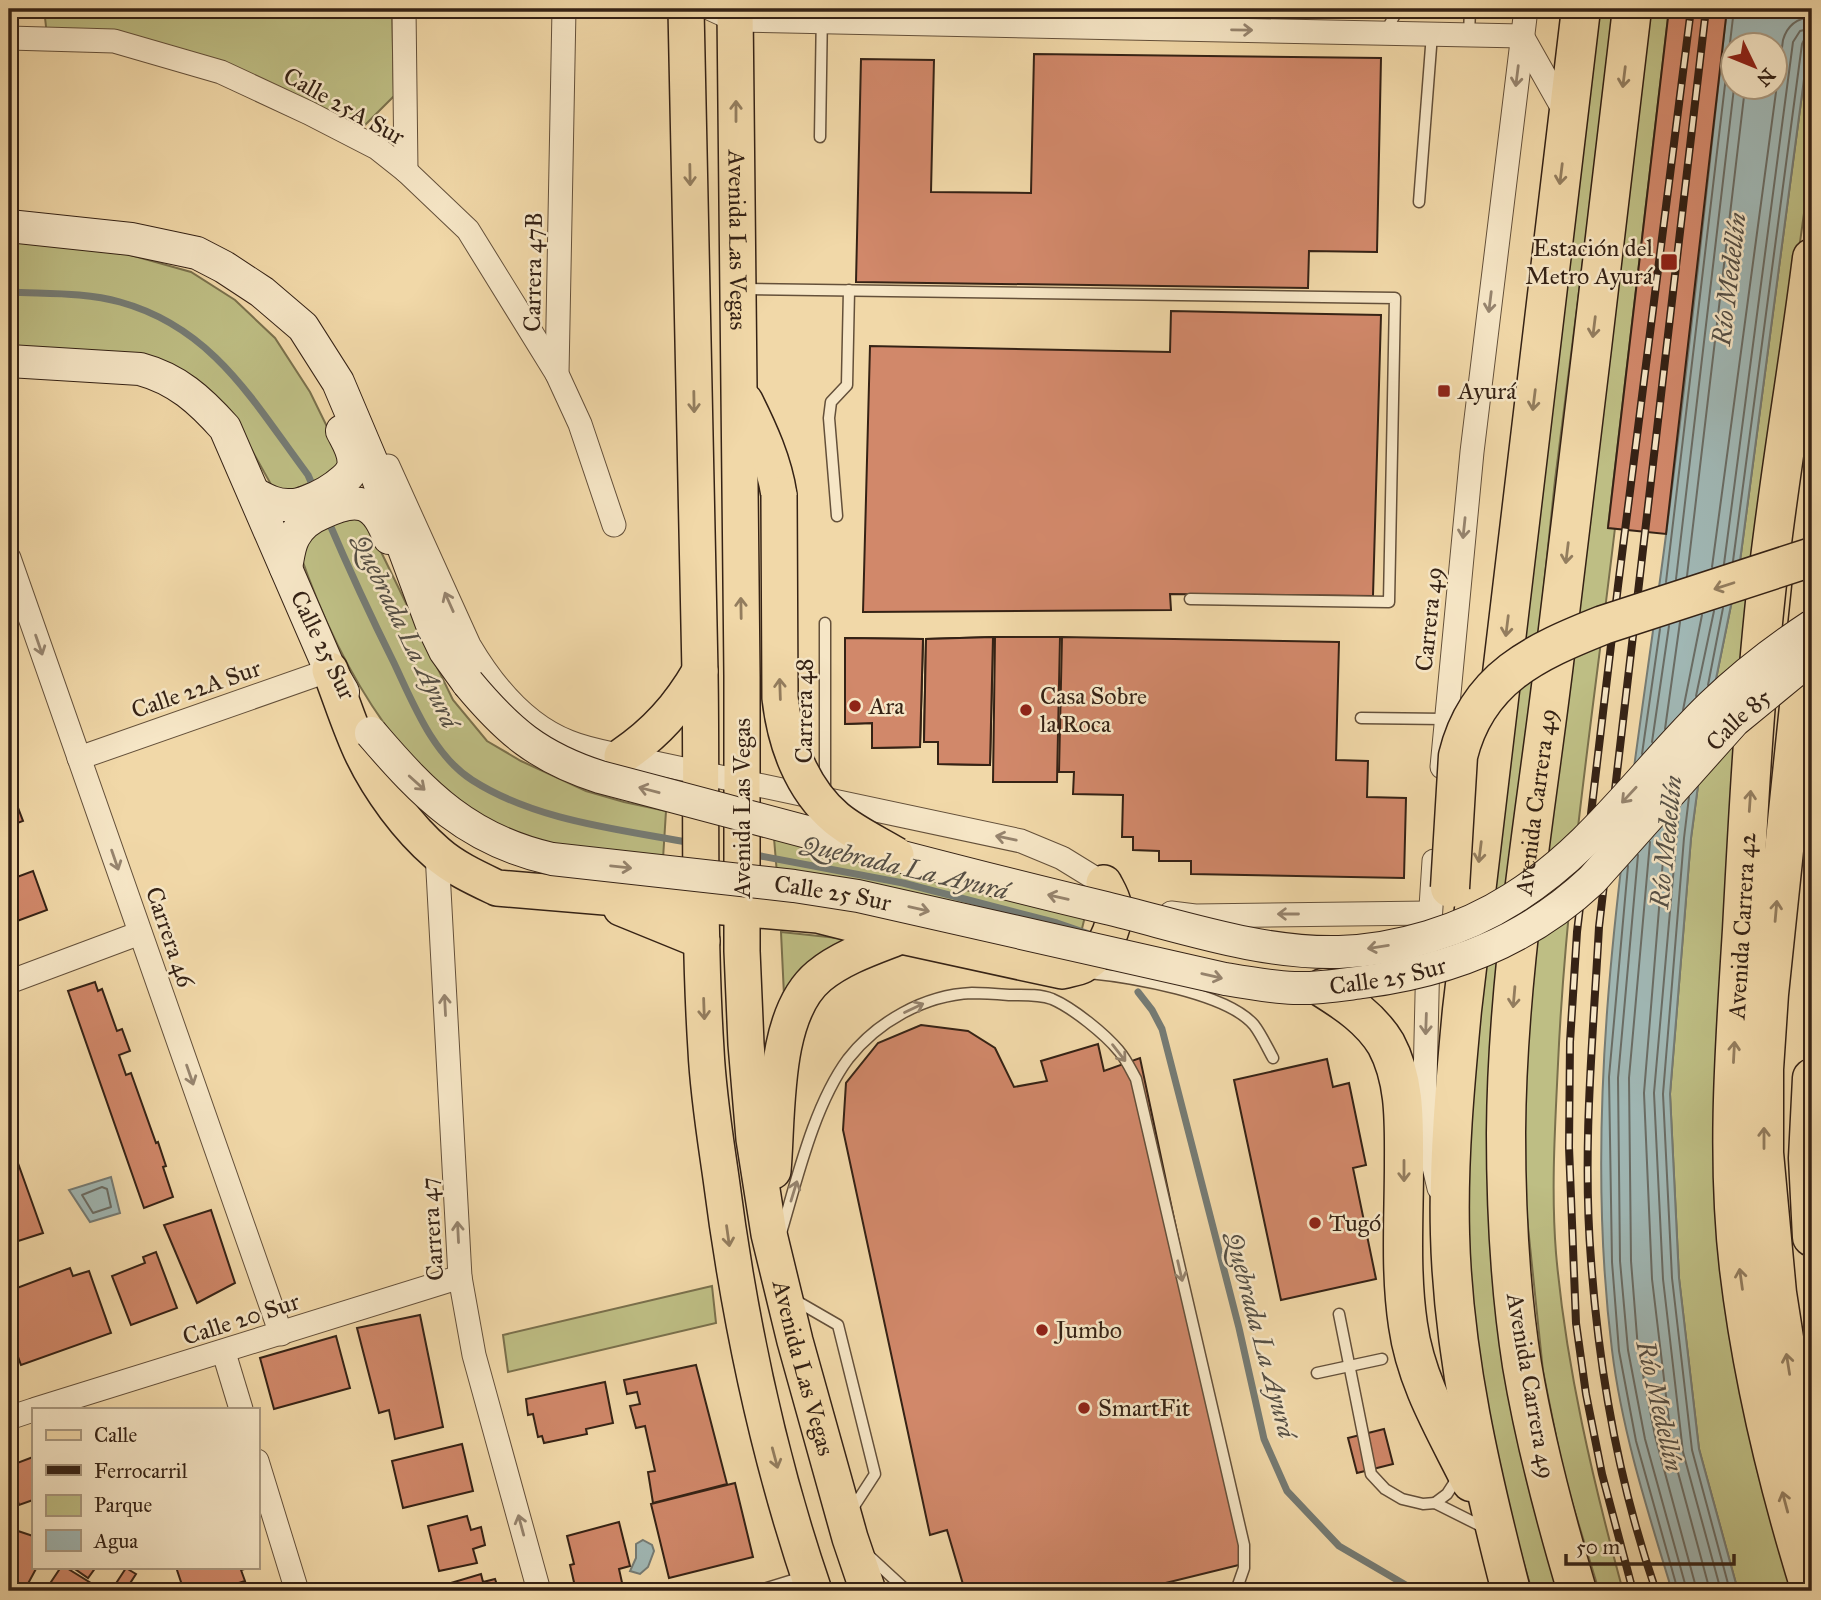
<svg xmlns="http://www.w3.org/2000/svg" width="1821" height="1600" font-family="'IM FELL Great Primer',serif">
<rect width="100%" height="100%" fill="#f1d8a8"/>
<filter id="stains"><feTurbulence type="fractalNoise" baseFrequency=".00286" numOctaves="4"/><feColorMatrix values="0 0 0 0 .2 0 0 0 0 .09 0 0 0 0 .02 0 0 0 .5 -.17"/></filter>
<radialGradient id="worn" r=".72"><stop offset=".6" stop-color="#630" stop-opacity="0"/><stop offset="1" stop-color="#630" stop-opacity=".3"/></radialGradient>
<g fill="#bebe84" stroke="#7a704c" stroke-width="2">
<path d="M44,9H392L394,96L358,132L194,53L47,35Z"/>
<path d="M1597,9H1615L1555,480L1524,777L1499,1279L1559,1591H1532C1489,1452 1462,1285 1467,1140C1468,1097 1474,1054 1478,1012Z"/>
<path d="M1650,9H1669L1608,527L1615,528C1594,707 1566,885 1558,1064C1555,1127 1551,1191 1556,1253C1566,1367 1593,1481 1623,1591H1599L1564,1476L1543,1371L1525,1198V1055L1537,931Z"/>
<path d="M1812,19V156L1756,558L1798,1591H1738L1699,1449L1679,1278L1670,1094L1691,838L1705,733L1740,561Z"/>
<path d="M9,239L127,254L191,272L235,300L275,338L310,392L336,445L340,457L335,472L286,493L273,488L230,411L204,385L166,363L9,348Z"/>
<path d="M358,518L369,527L453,700L487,741L521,761L586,791L624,802L666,811L663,859C633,856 603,852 573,849C559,847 543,847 531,843C410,800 338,665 299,551L313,528Z"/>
<path d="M774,838L1087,908L1079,941L777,874Z"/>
<path d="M781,932L847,939L784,995Z"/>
<path d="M712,1286L716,1323L508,1372L503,1335Z"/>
</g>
<g fill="#a0b7b4" stroke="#757b74" stroke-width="2" fill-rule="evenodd">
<path d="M1727,9H1812V19L1740,561L1705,733L1691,838L1670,1094L1679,1278L1699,1449L1738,1591H1672C1648,1512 1622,1432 1612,1350C1578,1077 1631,805 1666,535C1689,360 1707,184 1727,9ZM1734,46H1776V88H1734Z"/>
<path d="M111,1177L120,1213L90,1222L69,1190Z"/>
<path d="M643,1540L652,1545L654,1551L648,1567L640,1574L630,1571L636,1558V1544Z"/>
</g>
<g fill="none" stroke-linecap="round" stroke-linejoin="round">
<g stroke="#6a6c64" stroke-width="2">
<path d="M1733,561L1802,44L1805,38L1812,37"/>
<path d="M1724,564L1793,42L1800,31L1812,28"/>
<path d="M1712,567L1783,40C1787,26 1797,18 1812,17"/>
<path d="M1687,576L1745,88"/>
<path d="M1676,579L1734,88"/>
<path d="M1666,582L1734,9"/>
<path d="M1708,685L1723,608"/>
<path d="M1696,696L1714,611"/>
<path d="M1683,710L1702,615"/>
<path d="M1665,729L1680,622"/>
<path d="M1652,742L1669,626"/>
<path d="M1642,754L1660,629"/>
<path d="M1689,797L1684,838L1663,1094L1672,1278L1692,1450L1730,1591"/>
<path d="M1679,809L1654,1093L1663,1279L1683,1452L1721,1591"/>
<path d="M1666,823L1644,1093L1652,1279L1673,1454L1710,1591"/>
<path d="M1650,842L1629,1078L1631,1261L1638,1349L1655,1436L1697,1591"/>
<path d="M1638,855L1618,1078L1620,1261L1628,1350L1645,1439L1687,1591"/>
<path d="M1628,866L1609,1077L1612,1262L1619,1351L1636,1441L1678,1591"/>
<path d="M102,1187L107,1189L111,1207L93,1213L82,1195Z"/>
</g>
<g stroke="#757b74" stroke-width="7">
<path d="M9,292C45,294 85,292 120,302C214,328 254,403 308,475L315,491"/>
<path d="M327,518C348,567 370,615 394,663C413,703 433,755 472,780C536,821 618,829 691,843"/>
<path d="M750,854L903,883L1057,923L1089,934"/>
<path d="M1138,992L1152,1010L1162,1029L1239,1328L1264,1439L1287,1491L1339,1546L1416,1591"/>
</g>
</g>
<g fill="#d1886a" stroke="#352215" stroke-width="2">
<path d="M1669,9H1727L1666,534L1608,528Z"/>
<path d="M1034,54L1381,58L1377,252L1309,251L1308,288L856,282L861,59L934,60L931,192L1031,193Z"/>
<path d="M1171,311L1381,315L1373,596L1170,594L1171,610L863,612L870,346L1170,352Z"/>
<path d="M993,637L990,765L938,764V742H924L926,639Z"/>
<path d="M993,637L990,765L938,764V742H924L926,639Z"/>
<path d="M995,637H1060L1057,782H993Z"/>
<path d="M1062,637L1339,642L1336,760L1368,761L1367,797L1406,798L1404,878L1191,874V861H1159V851L1133,850V837H1122L1123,795L1073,794L1074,772H1059Z"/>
<path d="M845,638L923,639L920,747L872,748V723L845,724Z"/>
<path d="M845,638L923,639L920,747L872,748V723L845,724Z"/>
<path d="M9,784L23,821L9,826Z"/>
<path d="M33,871L47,910L9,924V880Z"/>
<path d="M95,982L98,991L102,989L117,1031L122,1029L130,1051L119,1055L126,1075L131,1073L156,1143L158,1142L166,1166L163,1167L173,1197L144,1208L68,991Z"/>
<path d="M921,1025L968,1031L995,1048L1014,1087L1047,1081L1041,1061L1098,1044L1104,1071L1140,1058L1247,1563L1133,1591H965L947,1530L930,1535L843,1130L846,1083L878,1043Z"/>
<path d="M1327,1059L1333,1087L1349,1083L1366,1165L1353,1168L1376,1279L1281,1300L1234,1080Z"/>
<path d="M9,1138L43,1233L12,1243L9,1234Z"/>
<path d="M211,1210L235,1283L197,1303L164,1225Z"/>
<path d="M156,1252L177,1308L131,1325L112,1276L145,1263L143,1257Z"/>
<path d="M70,1268L73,1276L89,1271L111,1333L21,1365L9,1332V1291Z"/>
<path d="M420,1315L443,1427L395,1439L389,1410L379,1413L357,1328Z"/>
<path d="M336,1336L350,1388L274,1409L260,1358Z"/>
<path d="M696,1365L727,1484L653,1503L648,1472L655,1471L645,1426L636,1428L630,1406L640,1404L637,1392L627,1394L624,1380Z"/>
<path d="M605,1382L613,1423L586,1429L587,1434L544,1443L542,1436L538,1437L533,1414L528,1415L526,1399Z"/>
<path d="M1384,1429L1393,1464L1357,1473L1348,1438Z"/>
<path d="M462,1444L473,1491L403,1508L392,1461Z"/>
<path d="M33,1457V1500L19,1505L9,1471L18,1467L17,1463Z"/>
<path d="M735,1483L753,1557L669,1578L651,1504Z"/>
<path d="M467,1516L471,1530L481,1527L485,1545L473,1549L477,1563L439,1571L428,1526Z"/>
<path d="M619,1522L630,1566L619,1569L623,1587L608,1591H576L570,1565L574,1564L567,1536Z"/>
<path d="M9,1528L33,1536V1567H37L24,1591H9Z"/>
<path d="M61,1567H65L99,1588L97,1591H45Z"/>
<path d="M72,1567H96L88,1578Z"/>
<path d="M176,1567H247L248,1568L241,1570L245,1581L214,1591H184Z"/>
<path d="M126,1568L136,1574L127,1588L131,1591H111Z"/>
<path d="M481,1574L483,1582L495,1579L499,1591H424Z"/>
</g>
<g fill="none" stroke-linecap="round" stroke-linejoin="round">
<g stroke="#64503a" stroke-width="13">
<g id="lane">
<path d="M1385,33L1398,9"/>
<path d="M1469,35L1470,9"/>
<path d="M820,137L822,9"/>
<path d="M1419,202L1432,34"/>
<path d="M741,289L1395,298L1389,602L1190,599"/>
<path d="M837,516L829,418L831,402L847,385L849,290"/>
<path d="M825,623V792"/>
<path d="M1361,718L1445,719"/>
<path d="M1089,973C1130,977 1227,993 1254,1025C1261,1034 1267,1047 1273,1058"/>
<path d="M781,1233C797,1179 814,1105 848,1059C877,1022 924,995 972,993C984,993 997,994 1009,995C1023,995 1039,994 1052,999C1073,1008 1105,1034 1119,1051C1126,1059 1131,1070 1136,1079L1244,1545V1568L1236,1591"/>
<path d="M793,1299L838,1325L875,1474L851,1511"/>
<path d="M1339,1314L1371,1474L1385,1489L1402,1499L1423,1504L1435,1503L1487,1529"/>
<path d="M1317,1373L1382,1359"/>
<path d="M1435,1503L1447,1494L1458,1477"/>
<path d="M868,1555L907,1591"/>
<path d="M757,1591L806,1576"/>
</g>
</g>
<g stroke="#64503a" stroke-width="25">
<g id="street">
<path d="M404,9L406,171"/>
<path d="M564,9L557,374L580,424L614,525"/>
<path d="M711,9L735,20L1522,36L1566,114"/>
<path d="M9,38L114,41L221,72L309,113L377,148L406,171L468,230L557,374"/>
<path d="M388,466L469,645C492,684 525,725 569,742C586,749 604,752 622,756L1021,841L1062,858L1114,890"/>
<path d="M9,558L281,1334"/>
<path d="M79,758L330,670"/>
<path d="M1442,767L1472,452L1526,9"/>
<path d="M437,853L460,1277L474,1355L539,1591"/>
<path d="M1434,861L1428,953L1424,1125L1439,1188"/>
<path d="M1171,913L1195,916L1430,913"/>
<path d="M9,982L140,933"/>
<path d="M224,1353L241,1409"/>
<path d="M36,1409L460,1277"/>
<path d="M9,1418L33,1410"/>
<path d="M257,1461L297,1591"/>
</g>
</g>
<g stroke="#352215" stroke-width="34">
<g id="secondary">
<path d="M9,226L131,239L197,253L224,267L262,292L303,327L338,382L371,460L431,622L445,651L468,683"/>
<path d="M9,361L140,369C177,379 200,400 225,428L330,670L343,692"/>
<path d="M255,494C266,500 277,506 291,505C308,505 348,484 353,467C356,454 347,441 342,431"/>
<path d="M286,568C288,558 289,546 294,537C300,525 310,518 322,513C358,496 375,500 389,538"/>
</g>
</g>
<g stroke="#352215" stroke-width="38">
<g id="primary">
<path d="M686,9C691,230 696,452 700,674C702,799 698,925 706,1050C708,1093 715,1136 721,1178C739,1318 768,1457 814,1591"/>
<path id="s1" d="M735,9L742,676V951L746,1044L754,1139L769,1234L795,1341L850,1538L868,1591"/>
<path d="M745,401C760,431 774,462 779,495"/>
<path d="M330,670C341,698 350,728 363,755C380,790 408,828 437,853C454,868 476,878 497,888L818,915L901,936L1062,971C1069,969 1077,968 1083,965C1103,953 1118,927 1113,903C1112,897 1107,889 1104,883"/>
<path d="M622,756C656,733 679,707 700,671"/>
<path d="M621,908L702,941"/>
<path d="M773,1171C778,1115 772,1015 819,976C842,957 873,947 901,936"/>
</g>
</g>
<g stroke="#352215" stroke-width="41">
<g id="highway">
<path d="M1812,582L1769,994L1764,1069V1153L1777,1293L1793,1396L1812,1479"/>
<path d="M1323,988C1347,1003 1371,1019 1386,1044C1406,1081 1404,1124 1404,1164C1404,1217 1400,1272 1408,1325C1416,1383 1446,1431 1471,1482"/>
<path d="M1812,1078L1808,1158L1812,1237"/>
<path d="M1511,1591C1481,1475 1453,1355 1450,1234C1448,1159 1455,1084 1462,1010L1581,9"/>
<path id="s2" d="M1577,1591C1555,1517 1535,1442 1522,1365C1510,1289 1506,1210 1506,1133C1507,970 1537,808 1556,646C1582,434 1607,221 1632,9"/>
<path id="s3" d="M1811,1591C1778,1485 1752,1378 1739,1268C1726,1156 1735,1043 1742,930C1748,818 1754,705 1766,593C1778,481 1798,370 1812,258"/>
</g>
</g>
<use href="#lane" stroke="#f6e6c6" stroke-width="10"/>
<use href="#street" stroke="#f6e6c6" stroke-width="23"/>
<use href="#secondary" stroke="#f6e6c6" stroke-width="32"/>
<use href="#primary" stroke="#f1d8a8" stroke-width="35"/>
<use href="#highway" stroke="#f1d8a8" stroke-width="38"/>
<g stroke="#352215" stroke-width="8">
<g id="rail">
<path d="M1633,1591L1602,1474L1586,1394L1576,1323L1569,1147L1570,1042L1577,932L1618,586L1691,9"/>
<path d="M1656,1591C1619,1484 1599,1373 1591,1260C1582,1150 1593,1037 1599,927L1706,9"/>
</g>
</g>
<use href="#rail" stroke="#f6e6c6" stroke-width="5" stroke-dasharray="16" stroke-linecap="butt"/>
<g stroke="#352215" stroke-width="34" stroke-linecap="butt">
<g id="secondary-bridge">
<path d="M468,683C508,731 538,757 600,777C768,821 936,868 1106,908C1181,926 1260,954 1339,952C1398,950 1462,931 1512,899C1592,850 1645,770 1711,706C1742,676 1777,649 1812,626"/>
<path id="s4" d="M371,733C425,796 468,840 552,859L794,886L858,896L1225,979C1248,983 1270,987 1294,988C1317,989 1340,985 1363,982C1450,971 1527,941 1592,880L1734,721L1812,657"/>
</g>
</g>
<g stroke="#352215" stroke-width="38" stroke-linecap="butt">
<path id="primary-bridge" d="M779,495L780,698C785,742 801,788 836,818C854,833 876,843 896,855"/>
</g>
<g stroke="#352215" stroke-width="41" stroke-linecap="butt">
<path id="highway-bridge" d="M1450,888L1458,756C1477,678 1535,652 1603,625L1812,557"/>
</g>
<use href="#secondary-bridge" stroke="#f6e6c6" stroke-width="32"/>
<use href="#primary-bridge" stroke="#f1d8a8" stroke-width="35"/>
<use href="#highway-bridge" stroke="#f1d8a8" stroke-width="38"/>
</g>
<defs><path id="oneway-shaft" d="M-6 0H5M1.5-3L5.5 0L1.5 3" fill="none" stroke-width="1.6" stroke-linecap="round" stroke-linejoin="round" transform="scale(1.75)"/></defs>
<g stroke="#96846e">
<use href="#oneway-shaft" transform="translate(1242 30) rotate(1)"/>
<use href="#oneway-shaft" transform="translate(1517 76) rotate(97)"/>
<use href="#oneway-shaft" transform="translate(1490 302) rotate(97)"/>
<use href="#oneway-shaft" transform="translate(1464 528) rotate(96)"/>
<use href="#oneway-shaft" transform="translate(449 602) rotate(-114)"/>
<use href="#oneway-shaft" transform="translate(39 645) rotate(71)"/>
<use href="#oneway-shaft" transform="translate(417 783) rotate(42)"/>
<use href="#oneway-shaft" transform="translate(649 790) rotate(-165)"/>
<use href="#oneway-shaft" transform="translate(1629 795) rotate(133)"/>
<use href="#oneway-shaft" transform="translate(1006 838) rotate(-168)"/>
<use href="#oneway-shaft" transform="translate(115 860) rotate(71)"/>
<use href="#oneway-shaft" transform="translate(621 867) rotate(6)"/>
<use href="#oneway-shaft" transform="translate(1058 897) rotate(-167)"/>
<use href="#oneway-shaft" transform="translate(919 909) rotate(13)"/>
<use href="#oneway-shaft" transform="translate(1288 914) rotate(180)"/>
<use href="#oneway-shaft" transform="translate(1378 947) rotate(171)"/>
<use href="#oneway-shaft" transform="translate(1212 976) rotate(13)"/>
<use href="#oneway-shaft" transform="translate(445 1005) rotate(-93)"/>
<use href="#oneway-shaft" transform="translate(914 1008) rotate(-25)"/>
<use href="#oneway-shaft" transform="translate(1426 1024) rotate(92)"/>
<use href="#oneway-shaft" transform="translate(1119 1053) rotate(52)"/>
<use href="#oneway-shaft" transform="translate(190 1075) rotate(71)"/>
<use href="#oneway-shaft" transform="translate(794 1191) rotate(-73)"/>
<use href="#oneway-shaft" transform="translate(458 1232) rotate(-93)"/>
<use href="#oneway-shaft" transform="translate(1180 1271) rotate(77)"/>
<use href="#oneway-shaft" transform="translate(521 1525) rotate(-105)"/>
</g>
<g stroke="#937d5e">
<use href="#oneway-shaft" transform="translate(1624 77) rotate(97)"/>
<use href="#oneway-shaft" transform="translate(736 111) rotate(-90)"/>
<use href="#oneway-shaft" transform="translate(1561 174) rotate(97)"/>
<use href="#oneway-shaft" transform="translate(690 175) rotate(89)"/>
<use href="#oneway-shaft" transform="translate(1594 327) rotate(97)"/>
<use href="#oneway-shaft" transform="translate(1534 400) rotate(97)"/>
<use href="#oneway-shaft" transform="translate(694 402) rotate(89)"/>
<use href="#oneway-shaft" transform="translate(1567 553) rotate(97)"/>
<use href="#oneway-shaft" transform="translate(1724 586) rotate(162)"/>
<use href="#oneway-shaft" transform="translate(741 608) rotate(-91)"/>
<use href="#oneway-shaft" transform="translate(1507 626) rotate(97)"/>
<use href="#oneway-shaft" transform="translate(780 689) rotate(-92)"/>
<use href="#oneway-shaft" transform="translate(1750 801) rotate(-86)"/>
<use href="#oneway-shaft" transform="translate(1480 852) rotate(97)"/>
<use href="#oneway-shaft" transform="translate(1776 911) rotate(-85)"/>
<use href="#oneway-shaft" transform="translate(1514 997) rotate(95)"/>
<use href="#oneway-shaft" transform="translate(704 1009) rotate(88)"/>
<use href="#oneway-shaft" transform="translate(1734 1052) rotate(-87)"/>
<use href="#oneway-shaft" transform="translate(1764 1138) rotate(-90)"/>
<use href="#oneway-shaft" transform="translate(1404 1171) rotate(90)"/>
<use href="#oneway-shaft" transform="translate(728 1236) rotate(82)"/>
<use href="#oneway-shaft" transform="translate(1741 1279) rotate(-98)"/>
<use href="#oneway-shaft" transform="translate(1788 1364) rotate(-99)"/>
<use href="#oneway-shaft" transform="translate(775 1458) rotate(75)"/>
<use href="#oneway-shaft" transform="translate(1785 1502) rotate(-105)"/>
</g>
<g fill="#8f2418" stroke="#f6e6c6" stroke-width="2.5">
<rect x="1660" y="253" width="18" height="18" rx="3.5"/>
<rect x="1437" y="384" width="14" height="14" rx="3.5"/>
<circle cx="855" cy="706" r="7"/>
<circle cx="1026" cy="710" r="7"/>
<circle cx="1315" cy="1223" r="7"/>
<circle cx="1042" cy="1330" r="7"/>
<circle cx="1084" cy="1408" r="7"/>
</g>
<g text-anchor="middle" stroke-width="5" stroke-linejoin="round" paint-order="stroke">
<g font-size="24" fill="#352215" stroke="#f6e6c6">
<text transform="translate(344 106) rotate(29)" y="8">Calle 25A Sur</text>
<text dy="8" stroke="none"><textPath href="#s1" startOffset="231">Avenida Las Vegas</textPath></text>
<text transform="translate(533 272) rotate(-89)" y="8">Carrera 47B</text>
<text transform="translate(1429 619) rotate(-84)" y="8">Carrera 49</text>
<text transform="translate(323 645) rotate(64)" y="8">Calle 25 Sur</text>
<text transform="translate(196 689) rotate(-19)" y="8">Calle 22A Sur</text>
<text transform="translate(804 711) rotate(-90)" y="8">Carrera 48</text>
<text dy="8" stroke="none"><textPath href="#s4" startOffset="1521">Calle 85</textPath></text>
<text dy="8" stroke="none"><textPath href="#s2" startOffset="798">Avenida Carrera 49</textPath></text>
<text transform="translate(742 808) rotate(-90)" y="8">Avenida Las Vegas</text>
<text dy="8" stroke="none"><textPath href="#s4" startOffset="508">Calle 25 Sur</textPath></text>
<text dy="8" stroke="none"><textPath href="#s3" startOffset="674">Avenida Carrera 42</textPath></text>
<text transform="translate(170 937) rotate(71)" y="8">Carrera 46</text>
<text dy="8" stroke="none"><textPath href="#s4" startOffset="1074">Calle 25 Sur</textPath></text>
<text transform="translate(432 1229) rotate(-94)" y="8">Carrera 47</text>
<text transform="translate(241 1319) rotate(-18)" y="8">Calle 20 Sur</text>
<text dy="8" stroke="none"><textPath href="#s1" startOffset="1365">Avenida Las Vegas</textPath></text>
<text transform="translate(1531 1386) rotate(80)" y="8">Avenida Carrera 49</text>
</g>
<g font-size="24" fill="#352215" stroke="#f6e6c6" text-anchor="start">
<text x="1653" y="256" text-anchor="end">Estación del<tspan x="1653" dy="28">Metro Ayurá</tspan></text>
<text x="1458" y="399">Ayurá</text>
<text x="1040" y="704">Casa Sobre<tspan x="1040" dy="28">la Roca</tspan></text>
<text x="869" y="714">Ara</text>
<text x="1329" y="1231">Tugó</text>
<text x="1056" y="1338">Jumbo</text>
<text x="1098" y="1416">SmartFit</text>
</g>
<g font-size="26" font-style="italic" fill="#554f45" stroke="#f6e6c6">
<text transform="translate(1729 279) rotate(-83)" y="9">Río Medellín</text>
<text transform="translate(406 631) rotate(64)" y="9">Quebrada La Ayurá</text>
<text transform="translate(1666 842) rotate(-84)" y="9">Río Medellín</text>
<text transform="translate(905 867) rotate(13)" y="9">Quebrada La Ayurá</text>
<text transform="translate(1261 1335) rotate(75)" y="9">Quebrada La Ayurá</text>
<text transform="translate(1660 1406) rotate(77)" y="9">Río Medellín</text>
</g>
</g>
<rect width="1821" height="1600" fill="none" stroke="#f1d8a8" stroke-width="35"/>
<rect x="10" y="10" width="1800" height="1579" fill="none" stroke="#352215" stroke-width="3.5"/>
<rect x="18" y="18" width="1786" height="1565" fill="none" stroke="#352215" stroke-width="2"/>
<rect x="32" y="1408" width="228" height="161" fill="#f6e6c6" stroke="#a9987f" stroke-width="2"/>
<rect x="46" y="1430" width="35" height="10" fill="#f1d8a8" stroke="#a9987f" stroke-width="2"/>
<text x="94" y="1442" font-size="21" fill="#352215">Calle</text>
<rect x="46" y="1465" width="35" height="10" fill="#352215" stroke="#a9987f" stroke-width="2"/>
<text x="94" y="1478" font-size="21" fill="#352215">Ferrocarril</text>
<rect x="46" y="1495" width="35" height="21" fill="#bebe84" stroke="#a9987f" stroke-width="2"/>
<text x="94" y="1512" font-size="21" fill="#352215">Parque</text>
<rect x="46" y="1530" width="35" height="21" fill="#a0b7b4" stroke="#a9987f" stroke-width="2"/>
<text x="94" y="1548" font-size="21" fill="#352215">Agua</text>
<g transform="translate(1754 66) rotate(133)"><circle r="33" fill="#f6e6c6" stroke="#a9987f" stroke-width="2"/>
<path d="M0-5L12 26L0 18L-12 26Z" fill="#8f2418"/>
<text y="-10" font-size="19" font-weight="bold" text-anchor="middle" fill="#352215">N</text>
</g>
<path d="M1566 1554v10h168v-10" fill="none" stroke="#352215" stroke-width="3.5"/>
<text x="1576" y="1554" font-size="21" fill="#352215" stroke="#f6e6c6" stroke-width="5" paint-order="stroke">50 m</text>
<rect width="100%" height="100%" filter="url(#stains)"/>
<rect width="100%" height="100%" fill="url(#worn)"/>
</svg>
